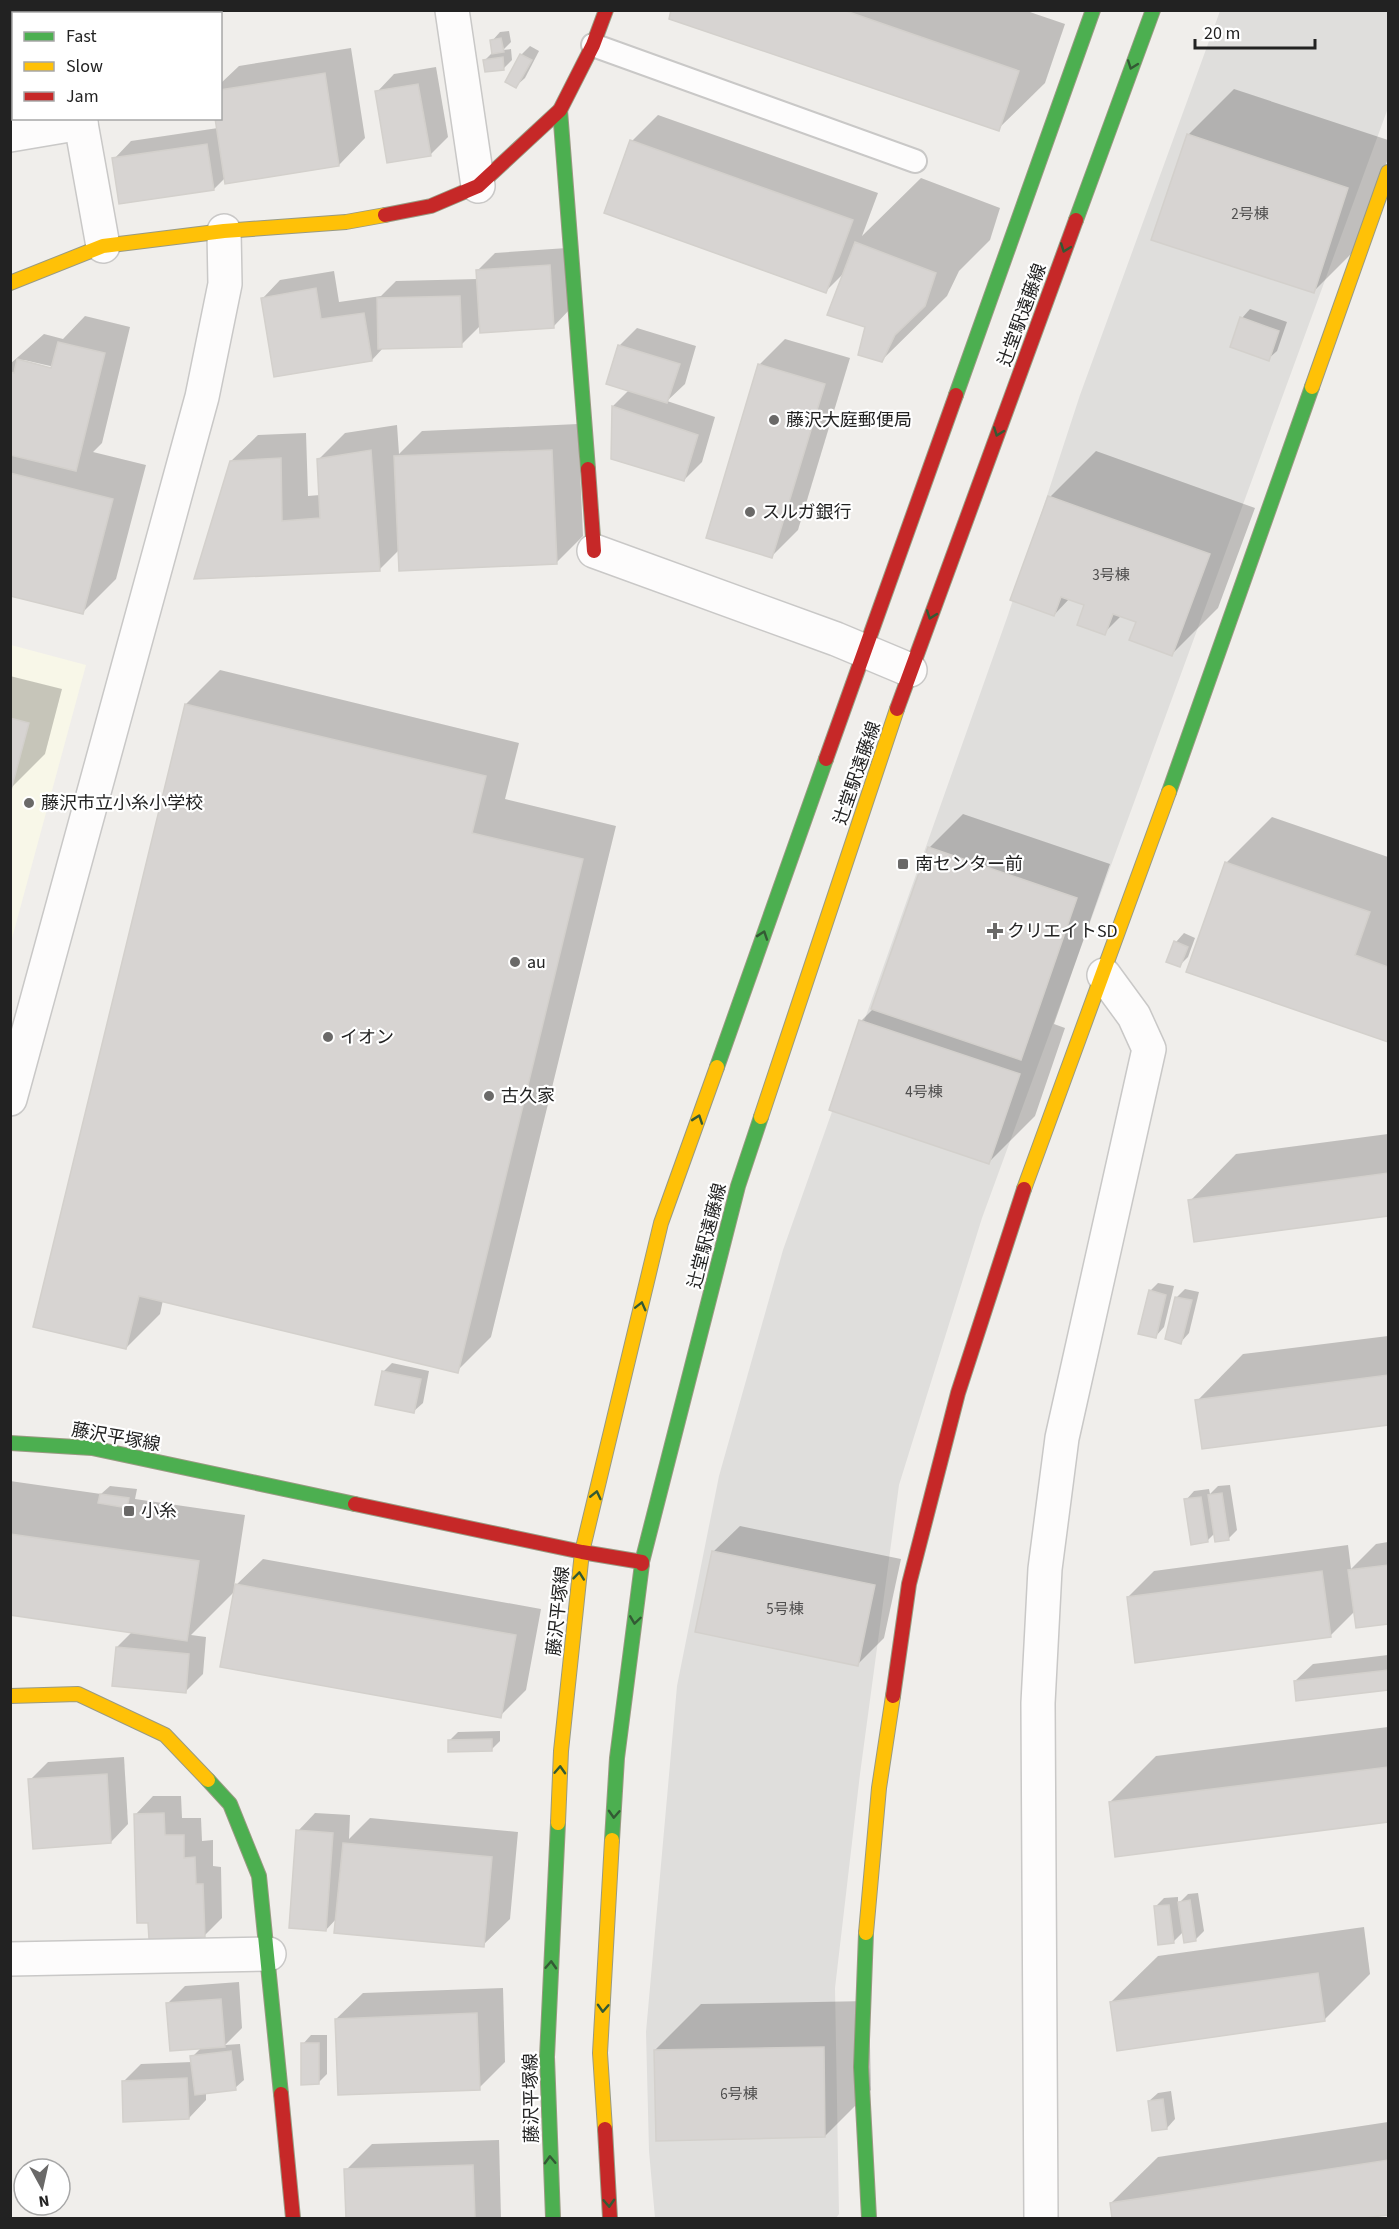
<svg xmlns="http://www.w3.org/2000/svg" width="1399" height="2229" font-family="'Source Sans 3','Noto Sans JP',sans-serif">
<rect width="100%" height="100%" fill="#f0eeeb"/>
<path fill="#dfdedc" d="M1220,11H1388V108L982,1218L899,1485L860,1774L835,1988L839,2214L836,2218H655L649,2151L646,2032L677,1686L719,1476L783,1250L1008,615L1080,395Z"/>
<path fill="#f8f7e8" d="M11,645L86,665L11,942Z"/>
<g fill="#0003" fill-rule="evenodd">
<path d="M10,10H30L31,14H14V111L10,112Z"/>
<path d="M673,10H1024L1065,24L1045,83L998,129Z"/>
<path d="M509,31L511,42L503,50L511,49L512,60L504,68L485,60L493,52L492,41L500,32Z"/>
<path d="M530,46L539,51L525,78L516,86L521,55Z"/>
<path d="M351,48L365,138L339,165L226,177L214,189L114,159L131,141L218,128L220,84L239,66Z"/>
<path d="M436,67L448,137L430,155L377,92L394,74Z"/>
<path d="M1234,89L1388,140V158L1359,246L1313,292L1188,135Z"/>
<path d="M658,115L878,193L862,236L921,178L1000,208L990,240L959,271L947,296L882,360L845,272L826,291L632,141Z"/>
<path d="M567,248L571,308L554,326L481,325L461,345L384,347L372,360L263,298L280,280L334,271L339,302L381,296L396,281L478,279L477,271L495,253Z"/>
<path d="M1250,309L1287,322L1277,351L1268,359L1242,318Z"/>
<path d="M85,316L130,327L102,443L93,452L146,465L116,579L82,613L10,595V364L44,334L63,339ZM24,360L59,368L58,371L24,363Z"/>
<path d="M637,328L696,346L685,384L667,401L715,417L702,462L684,480L612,458L613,406L629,390L619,346Z"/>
<path d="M785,339L850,358L798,530L772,556L759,365Z"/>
<path d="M578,424L583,536L557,562L400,549L379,570L196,577L231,461L258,435L306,433L308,496L320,495L318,460L345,433L397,425L399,454L422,431Z"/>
<path d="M1096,451L1255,508L1218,608L1172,654L1138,621L1122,615L1104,633L1086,604L1070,598L1054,615L1050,497Z"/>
<path d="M220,670L519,743L505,799L616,826L491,1337L457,1371L163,1300L160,1314L126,1348L186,704Z"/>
<path d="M10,676L62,689L45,754L11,788Z"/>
<path d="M963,814L1110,864L1054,1024L1065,1028L1035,1116L989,1162L861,1021L873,1009L929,848Z"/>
<path d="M1272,817L1388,857V1040L1188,971L1226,863Z"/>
<path d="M1184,933L1195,938L1188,957L1180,965L1176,942Z"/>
<path d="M1388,1134V1215L1195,1241L1190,1201L1236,1154Z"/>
<path d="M1158,1283L1174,1286L1164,1327L1156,1336L1150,1291Z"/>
<path d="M1185,1289L1199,1292L1189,1333L1181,1342L1177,1297Z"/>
<path d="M1388,1336V1424L1203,1447L1197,1401L1243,1354Z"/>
<path d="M392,1363L429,1371L423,1403L414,1411L383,1372Z"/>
<path d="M10,1481L101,1494L110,1486L137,1489L135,1499L245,1515L234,1587L263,1559L541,1609L526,1690L500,1716L236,1590L191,1635L206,1637L203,1674L185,1692L117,1647L133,1631L10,1613Z"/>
<path d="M1230,1485L1237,1530L1228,1539L1215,1533L1207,1541L1186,1500L1194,1491L1209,1489L1210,1494L1218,1486Z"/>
<path d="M740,1526L901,1559L884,1638L858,1664L713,1552Z"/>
<path d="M1388,1542V1623L1357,1627L1355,1611L1330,1636L1128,1597L1154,1571L1348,1545L1351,1569L1376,1544Z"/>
<path d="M1388,1655V1689L1297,1700L1295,1681L1313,1664Z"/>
<path d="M1388,1727V1821L1117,1856L1110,1802L1156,1756Z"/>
<path d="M500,1731V1741L491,1750L450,1740L458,1732Z"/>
<path d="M124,1757L128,1824L111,1842L30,1780L48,1762Z"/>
<path d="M153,1796H181L182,1818H201L202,1841L213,1840V1866L221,1867L222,1918L204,1936L136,1814Z"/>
<path d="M10,1800L12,1826L10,1827Z"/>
<path d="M315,1813L350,1815L349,1839L370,1818L518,1832L510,1919L483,1945L337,1918L326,1930L298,1831Z"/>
<path d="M1198,1893L1204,1931L1195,1940L1183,1932L1173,1942L1155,1907L1164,1898L1178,1897V1904L1188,1894Z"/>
<path d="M1364,1927L1370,1974L1324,2020L1111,2002L1158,1956Z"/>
<path d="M239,1982L242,2028L225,2045L240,2044L244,2080L235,2088L206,2092V2100L189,2118L124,2081L141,2064L192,2062V2057L202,2047L168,2003L185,1986Z"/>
<path d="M503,1988L505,2062L479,2088L336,2019L363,1993Z"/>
<path d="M869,2001L871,2090L825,2136L655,2050L701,2004Z"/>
<path d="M311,2035H327V2074L318,2083L303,2044Z"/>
<path d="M1171,2091L1175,2119L1167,2128L1149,2101L1158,2093Z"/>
<path d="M1388,2122V2213L1354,2218H1114L1111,2203L1158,2157Z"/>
<path d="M499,2140L501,2218H347L346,2170L372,2144Z"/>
</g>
<g fill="#d7d4d2" stroke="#d3d0cc" stroke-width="1.5">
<path d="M671,10H843L1019,71L999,131L669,19Z"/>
<path d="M501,38L504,52L492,54L490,40Z"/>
<path d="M520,54L532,60L516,88L505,82Z"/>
<path d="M503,57L504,70L485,72L483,60Z"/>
<path d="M14,58V113H10V59Z"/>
<path d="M325,73L339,166L225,184L215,118H220V90Z"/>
<path d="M418,84L431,156L387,163L375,91Z"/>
<path d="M1187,134L1348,188L1314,293L1151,240Z"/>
<path d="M630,140L853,220L826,293L604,213Z"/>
<path d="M207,144L214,190L119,204L112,158Z"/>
<path d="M855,242L936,273L925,306L895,335L882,362L858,355L865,327L827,315Z"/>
<path d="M550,265L554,328L480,333L476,270Z"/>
<path d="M316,288L321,319L364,313L372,361L274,377L261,298Z"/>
<path d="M460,296L462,347L378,349L377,298Z"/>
<path d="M1240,317L1279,331L1269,361L1230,347Z"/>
<path d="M58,342L105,353L76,471L10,455V372L14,373L17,359L51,368Z"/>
<path d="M618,345L680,364L667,403L606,384Z"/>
<path d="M758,364L825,384L772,558L706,538Z"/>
<path d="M612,406L698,435L684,481L611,459Z"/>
<path d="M371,450L380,571L194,579L230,461L281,458L282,521L320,518L317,459Z"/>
<path d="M552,450L557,564L399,571L394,456Z"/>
<path d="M10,473L113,499L83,614L10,596Z"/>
<path d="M1048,496L1210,554L1172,656L1129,640L1136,622L1113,614L1105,635L1077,625L1084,605L1061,597L1054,616L1010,600Z"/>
<path d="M185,704L486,776L472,833L583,859L458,1373L139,1296L126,1349L33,1327Z"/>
<path d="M10,718L29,723L11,790H10Z"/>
<path d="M928,847L1077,898L1021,1060L871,1009Z"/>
<path d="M1225,862L1370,912L1355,955L1388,967V1042L1186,972Z"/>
<path d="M1174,941L1188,947L1180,967L1166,962Z"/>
<path d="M859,1020L1020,1074L989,1164L829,1110Z"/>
<path d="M1388,1173V1216L1194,1242L1188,1200Z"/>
<path d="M1149,1290L1166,1295L1156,1338L1138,1334Z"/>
<path d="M1175,1297L1192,1300L1181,1344L1165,1339Z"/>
<path d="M382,1371L421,1379L414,1413L375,1405Z"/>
<path d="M1388,1375V1425L1202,1449L1195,1400Z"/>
<path d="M1222,1493L1229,1540L1215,1542L1208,1495Z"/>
<path d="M100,1494L129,1498L127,1508L98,1503Z"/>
<path d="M1201,1497L1208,1542L1191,1545L1184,1499Z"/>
<path d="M10,1534L199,1561L187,1641L10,1615Z"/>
<path d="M712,1551L875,1585L858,1666L695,1632Z"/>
<path d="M1388,1565V1624L1356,1628L1348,1570Z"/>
<path d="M1322,1571L1331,1637L1135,1663L1127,1597Z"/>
<path d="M235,1584L516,1635L501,1718L220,1667Z"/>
<path d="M116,1647L189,1654L186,1693L112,1686Z"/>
<path d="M1388,1670V1690L1296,1701L1294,1681Z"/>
<path d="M492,1739V1751L448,1752V1740Z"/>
<path d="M1388,1767V1822L1115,1857L1109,1802Z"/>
<path d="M107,1774L111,1843L33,1849L28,1779Z"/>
<path d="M164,1813L165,1835H184V1858L195,1857L196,1884H203L205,1937L149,1939L148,1923H137L134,1814Z"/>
<path d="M296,1830L333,1833L326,1931L289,1928Z"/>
<path d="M343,1843L492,1857L484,1947L334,1933Z"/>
<path d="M1190,1900L1196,1941L1184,1943L1178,1902Z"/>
<path d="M1169,1905L1174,1943L1158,1945L1154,1906Z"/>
<path d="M1318,1973L1325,2021L1117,2051L1110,2002Z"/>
<path d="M221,1999L225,2047L170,2051L166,2003Z"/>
<path d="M477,2013L480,2090L338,2095L335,2019Z"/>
<path d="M301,2043H319V2084L301,2085Z"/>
<path d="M824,2047L825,2137L656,2141L654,2050Z"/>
<path d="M231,2051L236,2090L195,2095L190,2056Z"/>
<path d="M187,2078L189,2119L123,2122L122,2081Z"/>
<path d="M1163,2099L1167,2129L1152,2131L1148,2101Z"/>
<path d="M1388,2160V2215L1363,2218H1112L1110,2203Z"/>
<path d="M473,2165L475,2218H346L344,2169Z"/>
</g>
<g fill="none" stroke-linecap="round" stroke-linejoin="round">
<g stroke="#c9c8c7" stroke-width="26">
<path id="lane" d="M593,45L915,161"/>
</g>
<g stroke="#c9c8c7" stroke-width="36">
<g id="street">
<path d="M60,10L61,14"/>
<path d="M452,10L478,186"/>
<path d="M157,14L179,10"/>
<path d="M80,118L103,246"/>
<path d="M10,135L81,123"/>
<path d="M594,551L836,639L910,670"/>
<path d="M10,1099L202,397L225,284L224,231"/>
<path d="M10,1959L269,1954"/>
<path d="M1041,2218L1038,1703L1045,1569L1062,1438L1149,1049L1134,1016L1104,975"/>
</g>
</g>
<g stroke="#999a82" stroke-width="16">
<g id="fast">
<path d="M560,110L588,469"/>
<path d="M1076,220L1153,10"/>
<path d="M956,395L1093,10"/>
<path d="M1169,792L1312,387"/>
<path d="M717,1067L826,759"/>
<path d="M10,1443L92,1448L355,1504"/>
<path d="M642,1562L738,1186L761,1117"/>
<path d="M208,1780L230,1804L259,1876L281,2094"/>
<path d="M612,1840L617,1758L642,1564"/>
<path d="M866,1933L861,2067L869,2218"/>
<path d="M553,2218L547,2057L558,1823"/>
</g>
</g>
<g stroke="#999a82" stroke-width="16">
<g id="slow">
<path d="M10,283L103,246L224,231L346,222L385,215"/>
<path d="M1312,387L1388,172"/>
<path d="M761,1117L897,709"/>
<path d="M1024,1189L1169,792"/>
<path d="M582,1552L661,1223L717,1067"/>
<path d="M10,1696L78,1694L165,1735L208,1780"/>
<path d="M558,1823L561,1751L582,1552"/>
<path d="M866,1933L879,1788L893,1696"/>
<path d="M605,2129L600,2053L612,1840"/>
</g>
</g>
<g stroke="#999a82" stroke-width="16">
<g id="jam">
<path d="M385,215L431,206L478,186L560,110L593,45L606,10"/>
<path d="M588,469L594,551"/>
<path d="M897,709L1076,220"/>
<path d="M826,759L956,395"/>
<path d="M355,1504L582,1552L642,1562V1564"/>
<path d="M893,1696L909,1584L958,1393L1024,1189"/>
<path d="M281,2094L293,2218"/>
<path d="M605,2129L610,2218"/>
</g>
</g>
<use href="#lane" stroke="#fdfcfc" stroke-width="22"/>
<use href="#street" stroke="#fdfcfc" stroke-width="33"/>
<use href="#fast" stroke="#4caf50" stroke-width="14"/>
<use href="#slow" stroke="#ffc107" stroke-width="14"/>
<use href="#jam" stroke="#c62828" stroke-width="14"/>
</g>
<defs><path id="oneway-chevron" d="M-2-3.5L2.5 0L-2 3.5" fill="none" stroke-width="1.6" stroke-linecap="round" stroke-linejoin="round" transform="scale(1.5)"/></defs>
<g stroke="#335a34">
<use href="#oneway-chevron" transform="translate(1132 65) rotate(110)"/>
<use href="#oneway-chevron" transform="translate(1065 248) rotate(110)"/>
<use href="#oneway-chevron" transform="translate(998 432) rotate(110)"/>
<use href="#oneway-chevron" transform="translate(931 615) rotate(110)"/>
<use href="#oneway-chevron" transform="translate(763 935) rotate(-71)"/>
<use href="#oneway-chevron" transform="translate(698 1119) rotate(-71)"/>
<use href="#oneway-chevron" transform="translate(641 1306) rotate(-76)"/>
<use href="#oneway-chevron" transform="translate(596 1495) rotate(-77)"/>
<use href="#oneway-chevron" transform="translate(579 1576) rotate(-84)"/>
<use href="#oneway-chevron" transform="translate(635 1620) rotate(98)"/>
<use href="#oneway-chevron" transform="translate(560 1770) rotate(-87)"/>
<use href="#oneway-chevron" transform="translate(614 1814) rotate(93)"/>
<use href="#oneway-chevron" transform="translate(551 1965) rotate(-87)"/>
<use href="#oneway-chevron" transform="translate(603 2008) rotate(93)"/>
<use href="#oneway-chevron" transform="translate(550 2160) rotate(-92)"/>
<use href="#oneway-chevron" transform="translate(609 2203) rotate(87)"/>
</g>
<g fill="#6a6968" stroke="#fff" stroke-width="2">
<circle cx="774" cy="420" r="6"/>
<circle cx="750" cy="512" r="6"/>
<circle cx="29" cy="803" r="6"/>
<rect x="897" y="858" width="12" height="12" rx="3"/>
<path d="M992 922h6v6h6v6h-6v6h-6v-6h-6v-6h6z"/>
<circle cx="515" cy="962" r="6"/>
<circle cx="328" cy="1037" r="6"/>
<circle cx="489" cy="1096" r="6"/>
<rect x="123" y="1505" width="12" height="12" rx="3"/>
</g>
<g text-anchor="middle" stroke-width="4.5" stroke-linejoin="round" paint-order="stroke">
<g font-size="15" fill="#4f4e4e">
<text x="1250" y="219">2号棟</text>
<text x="1111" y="580">3号棟</text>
<text x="924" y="1097">4号棟</text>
<text x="785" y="1614">5号棟</text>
<text x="739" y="2099">6号棟</text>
</g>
<g font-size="18" fill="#222" stroke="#fff">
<text transform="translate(1022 315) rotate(-70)" y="6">辻堂駅遠藤線</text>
<text transform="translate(857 773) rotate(-71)" y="6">辻堂駅遠藤線</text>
<text transform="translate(707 1236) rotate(-76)" y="6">辻堂駅遠藤線</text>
<text transform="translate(116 1437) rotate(10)" y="6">藤沢平塚線</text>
<text transform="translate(558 1611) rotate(-84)" y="6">藤沢平塚線</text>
<text transform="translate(531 2098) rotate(-91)" y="6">藤沢平塚線</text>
</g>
<g font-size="18" fill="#222" stroke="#fff" text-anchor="start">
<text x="786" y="426">藤沢大庭郵便局</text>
<text x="762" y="518">スルガ銀行</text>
<text x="41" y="809">藤沢市立小糸小学校</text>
<text x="915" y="870">南センター前</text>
<text x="1007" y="937">クリエイトSD</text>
<text x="527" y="968">au</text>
<text x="340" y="1043">イオン</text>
<text x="501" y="1102">古久家</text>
<text x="141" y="1517">小糸</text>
</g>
</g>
<rect width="1399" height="2229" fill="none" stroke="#222222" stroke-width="24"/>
<rect x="12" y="12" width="210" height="108" fill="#ffffff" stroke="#a7a7a7" stroke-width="1.5"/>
<rect x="24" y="32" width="30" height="9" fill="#4caf50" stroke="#a7a7a7" stroke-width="1.5"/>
<text x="66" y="42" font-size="18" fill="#222222">Fast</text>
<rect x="24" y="62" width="30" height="9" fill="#ffc107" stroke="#a7a7a7" stroke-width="1.5"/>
<text x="66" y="72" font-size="18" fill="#222222">Slow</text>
<rect x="24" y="92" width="30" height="9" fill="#c62828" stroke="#a7a7a7" stroke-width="1.5"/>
<text x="66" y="102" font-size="18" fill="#222222">Jam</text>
<g transform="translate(42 2187) rotate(172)"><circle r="28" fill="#ffffff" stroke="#a7a7a7" stroke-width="1.5"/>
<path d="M0-4.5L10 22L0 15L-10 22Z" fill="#6a6968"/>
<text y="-9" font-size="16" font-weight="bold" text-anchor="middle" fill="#222222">N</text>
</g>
<path d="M1195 39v9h120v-9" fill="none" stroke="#222222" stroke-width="3"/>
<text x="1204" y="39" font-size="18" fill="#222222" stroke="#ffffff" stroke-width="4.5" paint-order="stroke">20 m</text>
</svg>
